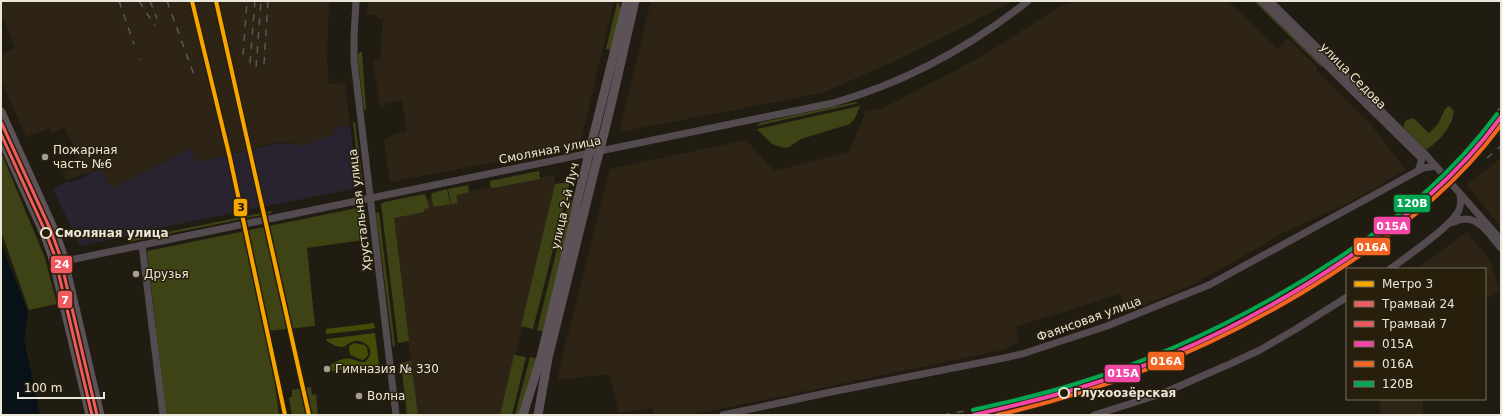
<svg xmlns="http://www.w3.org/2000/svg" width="1502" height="416" viewBox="0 0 1502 416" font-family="'DejaVu Sans',sans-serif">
	<rect width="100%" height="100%" fill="#211c12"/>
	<polygon fill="#28232f" points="350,125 358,188 153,229 153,231 80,246 53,189 69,181 70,183 100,169 112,189 190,148 197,162 274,144 291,143 301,146 335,133 334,128 336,127"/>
	<g fill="#2e2415">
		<polygon points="1,1 329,1 327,59 329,84 345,83 350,125 336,127 334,128 335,133 301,146 292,142 275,143 197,162 189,148 112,189 100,169 66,180 62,173 81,164 65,128 52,133 50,128 26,137 1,80 1,55 15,48 1,12"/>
		<polygon points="368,1 614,1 580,144 578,146 532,155 390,182 384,140 395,134 407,132 402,100 385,103 384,106 380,107 373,61 380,60 383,19 378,18 376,15 367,14"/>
		<polygon points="651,1 1012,1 1010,3 895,61 822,93 619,132"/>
		<polygon points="1075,1 1228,1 1277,49 1288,39 1318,68 1316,70 1371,125 1406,170 1352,201 1279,235 1234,262 1198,281 1193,285 1127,312 1120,294 1015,327 1019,341 1003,350 691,415 654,415 653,408 619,413 609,374 558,380 562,357 610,169 746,140 774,171 849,152 866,111 881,109 981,57 1062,5"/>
		<polygon points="1501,158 1501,227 1467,185"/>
		<polygon points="554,175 555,185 502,415 417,415 392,206"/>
		<polygon points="1467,232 1490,260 1500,292 1485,299 1485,269 1416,269"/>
		<polygon points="1378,399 1423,399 1423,415 1380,415 1380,404"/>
	</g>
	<g fill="#3d4315">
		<polygon points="1254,1 1256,1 1322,66 1321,67"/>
		<polygon points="617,3 619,3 621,10 611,50 606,49"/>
		<polygon points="360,52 362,52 366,109 364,110 358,62 358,54"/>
		<polygon points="855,102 859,103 757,126 759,123"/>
		<polygon points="860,106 855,118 850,124 801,139 789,147 784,148 772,144 757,129"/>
		<path d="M 1449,106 L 1454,111 C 1453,125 1439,142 1427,149 L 1426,150 L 1403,127 L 1406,120 L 1413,118 L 1429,133 L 1438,124 L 1445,109 Z"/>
		<polygon points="353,122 355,122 363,184 360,184"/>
		<polygon points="1,152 45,258 57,304 29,310 1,231"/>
		<polygon points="539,171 540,179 492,188 490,186 490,181"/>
		<polygon points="570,182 533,329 521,326 555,184"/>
		<polygon points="468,185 469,192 456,195 458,203 451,204 448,189"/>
		<polygon points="447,189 450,204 434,207 431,197 432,193"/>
		<polygon points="424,194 426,196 429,208 424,209 424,212 394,218 409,341 398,343 381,204 385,202"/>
		<polygon points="569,200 572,201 570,222 543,331 537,330"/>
		<polygon points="357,208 359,210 364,240 307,248 315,326 268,331 279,415 166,415 147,251"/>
		<polygon points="271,211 272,213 129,242 128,240"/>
		<polygon points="379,212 395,345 393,347 376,213"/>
		<polygon points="514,355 526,357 512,415 500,415"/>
		<polygon points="530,357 536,358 519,415 515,415"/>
		<polygon points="411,361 418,415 407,415 401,363"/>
		<polygon points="311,387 312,395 316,394 318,415 292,415 289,397 292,397 292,390"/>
	</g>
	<g fill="#444d07">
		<polygon points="374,323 375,328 371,329 326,334 326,329"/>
		<path d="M 375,333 L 379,365 L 330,371 L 329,366 C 336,362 343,357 351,359 C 356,360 360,362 365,362 C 376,353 369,341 356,341 C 349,341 347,347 341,347 C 336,347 331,343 326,341 L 327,339 Z"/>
		<polygon points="354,343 365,345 367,347 368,355 365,359 362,360 350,355 349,346"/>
	</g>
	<polygon fill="#081117" points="1,243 28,312 24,339 40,415 1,415"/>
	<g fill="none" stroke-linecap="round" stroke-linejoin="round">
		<g stroke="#544b51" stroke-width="7">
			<polyline points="356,1 354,36 354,61 396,415"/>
			<polyline points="1261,1 1422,159 1418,171"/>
			<polyline points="1270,1 1426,155 1501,240"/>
			<path d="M 1450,223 C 1455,222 1460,219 1465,219 C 1480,218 1492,238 1501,248"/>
			<polyline points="142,245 163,415"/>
			<path d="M 60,262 L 833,103 C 904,83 971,46 1028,1"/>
			<path d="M 1390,269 C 1406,257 1452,226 1459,210 C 1461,205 1461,200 1460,194"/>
			<polyline points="723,415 831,392 1004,358 1022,354 1107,326 1209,285 1423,168 1436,166"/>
			<polyline points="1094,415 1161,394 1232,363 1260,350 1296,329 1347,297"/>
		</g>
		<g stroke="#5d5258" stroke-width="9">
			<polyline points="1,112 54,230 62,252 100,415"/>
			<polyline points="1,138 44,233 52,255 90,415"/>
			<polyline points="523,415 541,357 574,221 577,202 627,1"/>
			<path d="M 538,415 L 548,358 L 596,164 C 611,110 622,55 635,1"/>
		</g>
		<g stroke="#5c5655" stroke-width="1.5" stroke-dasharray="7 7" stroke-linecap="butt">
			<polyline points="119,1 134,44"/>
			<polyline points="139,1 155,26"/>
			<polyline points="150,1 157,19"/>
			<polyline points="167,1 194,75"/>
			<polyline points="243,55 247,1"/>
			<polyline points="139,59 140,60"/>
			<polyline points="250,63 255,1"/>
			<polyline points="264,64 268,1"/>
			<polyline points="256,67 261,1"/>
			<polyline points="1487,158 1501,146"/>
			<polyline points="1452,169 1481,135 1501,106"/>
			<path d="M 943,415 C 1126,384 1296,305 1436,183"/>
		</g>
		<defs>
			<path id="rail-1" d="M 974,415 C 1008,407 1043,399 1076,389 C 1172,360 1263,315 1346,259 C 1405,219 1459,175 1501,117"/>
			<path id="rail-2" d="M 997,415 C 1123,387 1242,335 1350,262 C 1407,224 1460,181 1501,125"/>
			<path id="rail-3" d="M 973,410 C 1007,402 1041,395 1075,384 C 1170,355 1260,310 1343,255 C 1403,215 1454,172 1497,114"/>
		</defs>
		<use href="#rail-1" stroke="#271f0c" stroke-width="7"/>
		<use href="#rail-2" stroke="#271f0c" stroke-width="7"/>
		<use href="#rail-3" stroke="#271f0c" stroke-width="7"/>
		<use href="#rail-1" stroke="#f346a5" stroke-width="4"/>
		<use href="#rail-2" stroke="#f26522" stroke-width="4"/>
		<use href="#rail-3" stroke="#00a651" stroke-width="4"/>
		<defs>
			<polyline id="tram-1" points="1,122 51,231 59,253 97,415"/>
			<polyline id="tram-2" points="1,134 46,233 54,254 92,415"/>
		</defs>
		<use href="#tram-1" stroke="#271f0c" stroke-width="6"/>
		<use href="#tram-2" stroke="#271f0c" stroke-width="6"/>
		<use href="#tram-1" stroke="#ee5a5d" stroke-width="3"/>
		<use href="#tram-2" stroke="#ee5a5d" stroke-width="3"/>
		<defs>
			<g id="metro-1">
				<polyline points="192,1 230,158 285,415"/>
				<polyline points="216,1 309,415"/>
			</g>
		</defs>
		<use href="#metro-1" stroke="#271f0c" stroke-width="7"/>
		<use href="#metro-1" stroke="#f7a600" stroke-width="4"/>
	</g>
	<g fill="#a49f94" stroke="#271f0c" stroke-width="1.5">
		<circle cx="45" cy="157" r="4"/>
		<circle cx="136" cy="274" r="4"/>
		<circle cx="327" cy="369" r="4"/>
		<circle cx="359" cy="396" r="4"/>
	</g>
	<g fill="#271f0c" stroke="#ebe6da" stroke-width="2">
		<circle cx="46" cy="233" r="5"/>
		<circle cx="1064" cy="393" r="5"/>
	</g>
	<g text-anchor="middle" stroke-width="3" stroke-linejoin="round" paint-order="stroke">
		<g font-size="12" fill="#ebe6da" stroke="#271f0c">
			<text transform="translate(1353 76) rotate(45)" y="4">улица Седова</text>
			<text transform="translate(550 150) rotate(-11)" y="4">Смоляная улица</text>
			<text transform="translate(565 206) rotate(-77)" y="4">улица 2-й Луч</text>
			<text transform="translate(360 210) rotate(-97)" y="4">Хрустальная улица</text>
			<text transform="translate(1089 319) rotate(-20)" y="4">Фаянсовая улица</text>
		</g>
		<g font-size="12" fill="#ebe6da" stroke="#271f0c" text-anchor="start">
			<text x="53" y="154">Пожарная<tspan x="53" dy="14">часть №6</tspan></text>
			<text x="144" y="278">Друзья</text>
			<text x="335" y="373">Гимназия № 330</text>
			<text x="367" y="400">Волна</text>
		</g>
		<g font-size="12" font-weight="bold" fill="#ebe6da" stroke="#271f0c" text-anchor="start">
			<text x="55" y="237">Смоляная улица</text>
			<text x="1073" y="397">Глухоозёрская</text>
		</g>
	</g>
	<g stroke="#271f0c" stroke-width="1.5">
		<rect x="1393" y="194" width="38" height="19" rx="4" fill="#00a651"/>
		<rect x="233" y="198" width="15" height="19" rx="4" fill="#f7a600"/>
		<rect x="1373" y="216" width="38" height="19" rx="4" fill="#f346a5"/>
		<rect x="1353" y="237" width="38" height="19" rx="4" fill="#f26522"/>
		<rect x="50" y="255" width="23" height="19" rx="4" fill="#ee5a5d"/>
		<rect x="57" y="290" width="16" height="19" rx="4" fill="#ee5a5d"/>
		<rect x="1147" y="351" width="38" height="20" rx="4" fill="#f26522"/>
		<rect x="1104" y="364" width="37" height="19" rx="4" fill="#f346a5"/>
	</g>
	<g font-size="11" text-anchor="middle" font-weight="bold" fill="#fff">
		<text x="1412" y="207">120В</text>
		<text x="1392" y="230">015А</text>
		<text x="1372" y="251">016А</text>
		<text x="62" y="268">24</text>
		<text x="65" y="304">7</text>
		<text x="1166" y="365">016А</text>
		<text x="1123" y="377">015А</text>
	</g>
	<g font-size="11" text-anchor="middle" font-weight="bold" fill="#111">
		<text x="241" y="211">3</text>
	</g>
	<rect width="1502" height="416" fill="none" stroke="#ebe6da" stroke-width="4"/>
	<rect x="1346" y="268" width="140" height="132" fill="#271f0c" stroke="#756f5e"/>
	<rect x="1354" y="281" width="20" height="6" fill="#f7a600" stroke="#756f5e"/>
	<text x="1382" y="288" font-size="12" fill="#ebe6da">Метро 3</text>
	<rect x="1354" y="301" width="20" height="6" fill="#ee5a5d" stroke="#756f5e"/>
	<text x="1382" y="308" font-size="12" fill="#ebe6da">Трамвай 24</text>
	<rect x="1354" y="321" width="20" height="6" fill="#ee5a5d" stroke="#756f5e"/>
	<text x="1382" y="328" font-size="12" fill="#ebe6da">Трамвай 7</text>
	<rect x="1354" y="341" width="20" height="6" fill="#f346a5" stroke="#756f5e"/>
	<text x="1382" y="348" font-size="12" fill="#ebe6da">015А</text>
	<rect x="1354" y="361" width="20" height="6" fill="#f26522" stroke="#756f5e"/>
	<text x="1382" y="368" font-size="12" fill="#ebe6da">016А</text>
	<rect x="1354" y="381" width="20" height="6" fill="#00a651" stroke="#756f5e"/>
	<text x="1382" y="388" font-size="12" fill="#ebe6da">120В</text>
	<path d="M18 392v6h86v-6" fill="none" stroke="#ebe6da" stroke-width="2"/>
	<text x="24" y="392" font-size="12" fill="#ebe6da" stroke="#271f0c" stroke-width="3" paint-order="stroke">100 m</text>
</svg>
